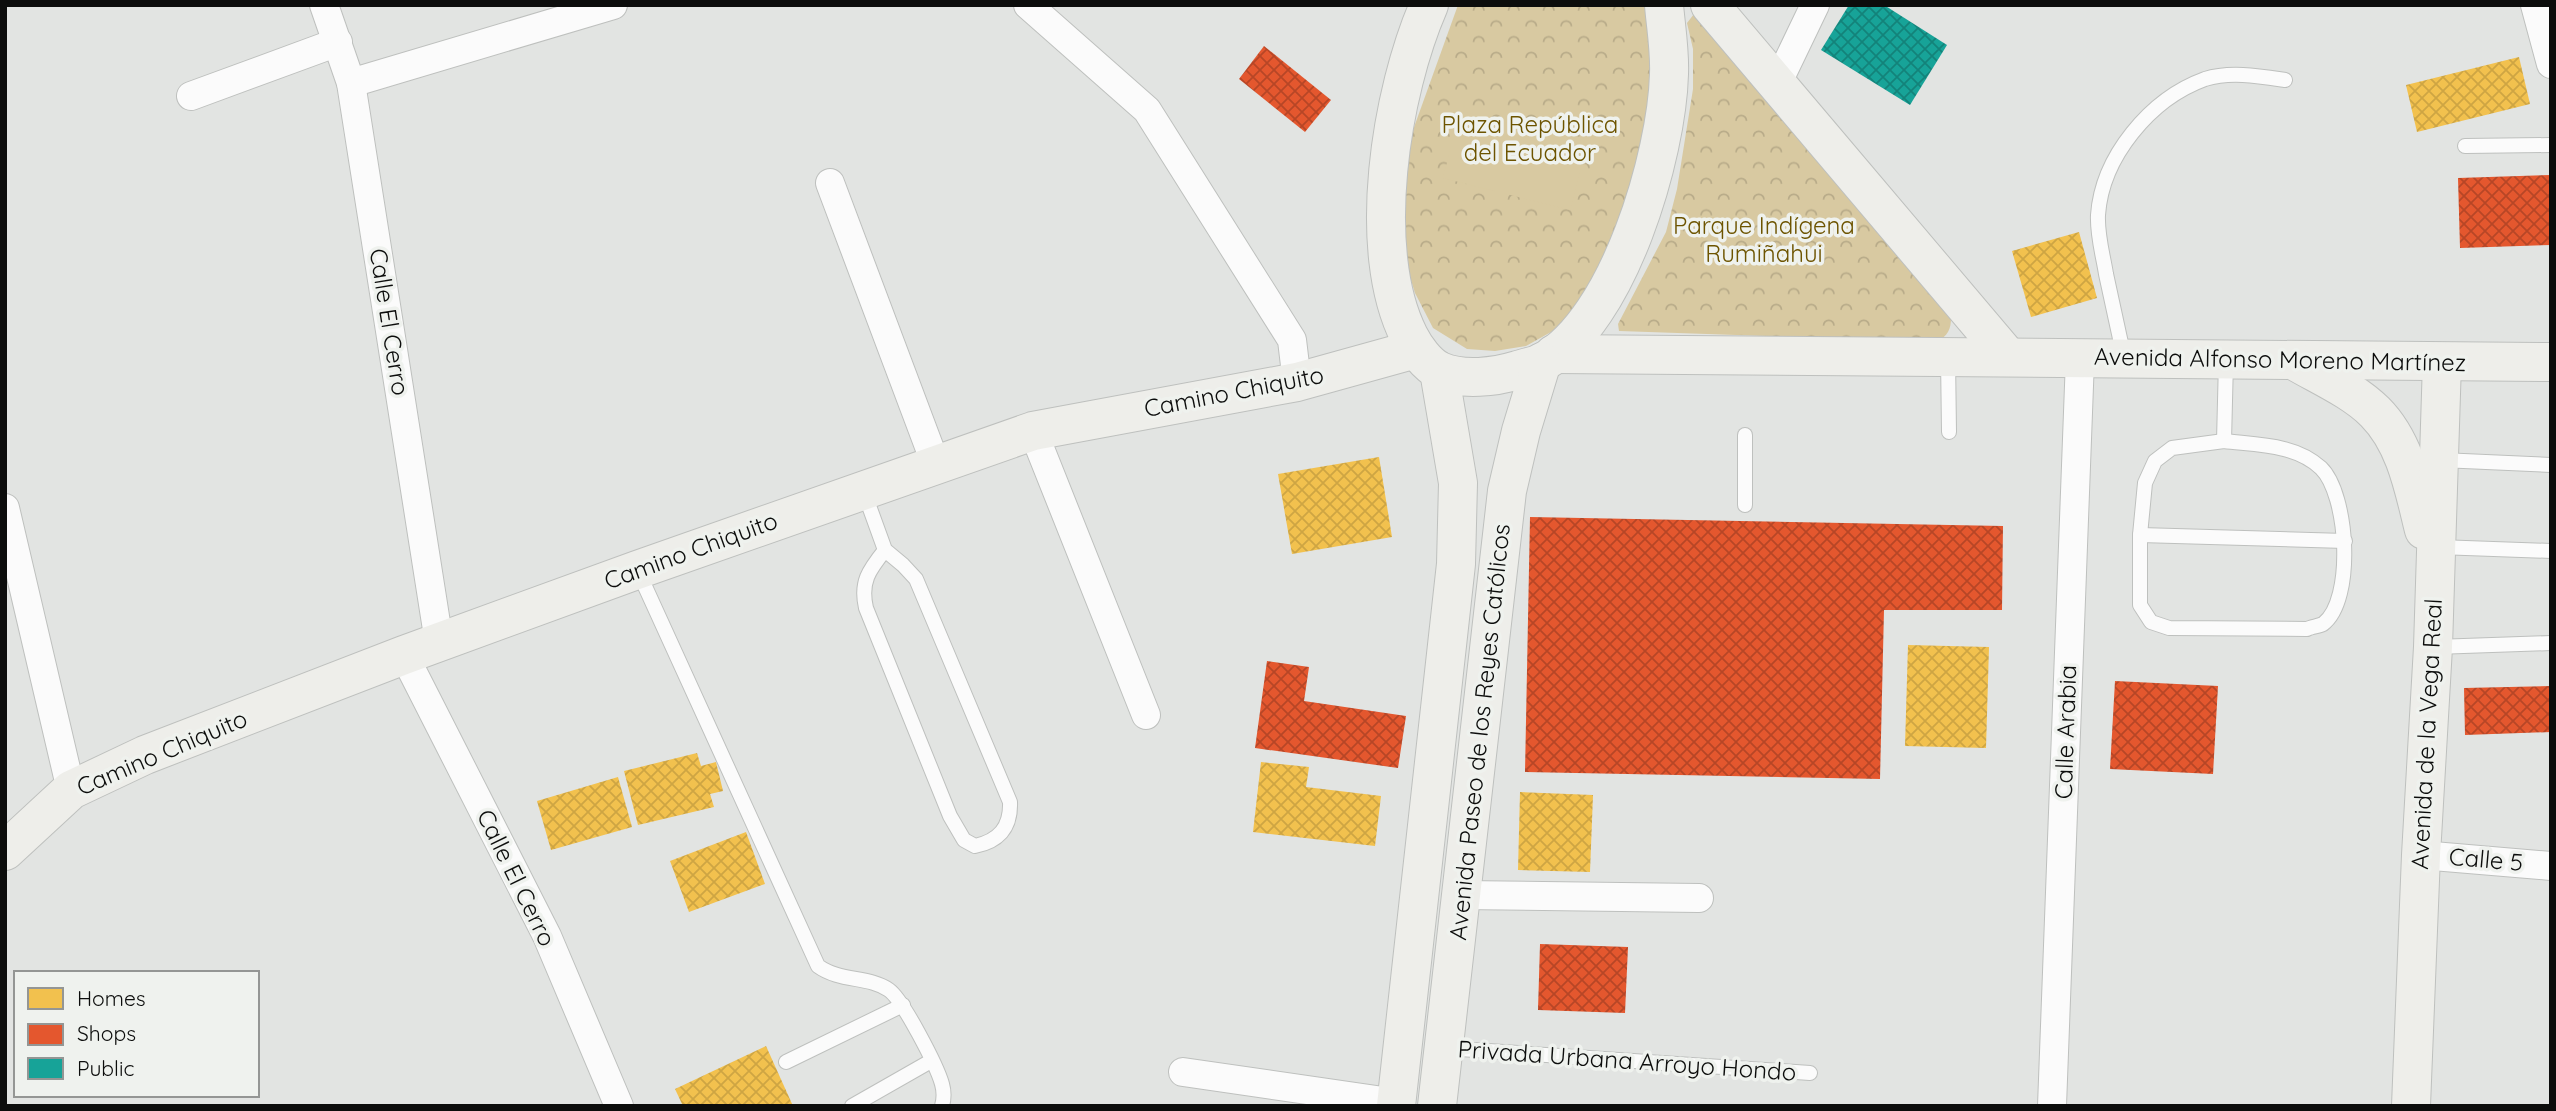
<svg xmlns="http://www.w3.org/2000/svg" width="2556" height="1111" viewBox="0 0 2556 1111" font-family="Quicksand,sans-serif">
	<defs>
		<pattern id="park-crowns" width="20" height="18" patternUnits="userSpaceOnUse" patternTransform="scale(1.75)"><rect width="20" height="18" fill="#d8c9a1"/><path d="M2 6a3 3 0 1 1 6 0M12 15a3 3 0 1 1 6 0" fill="none" stroke="#b8ab89"/></pattern>
		<pattern id="homes-cross-hatch" width="8" height="8" patternUnits="userSpaceOnUse" patternTransform="scale(1.75)"><rect width="8" height="8" fill="#f2c14e"/><path d="M0 0l8 8M0 8l8-8" fill="none" stroke="#cea543"/></pattern>
		<pattern id="shops-cross-hatch" width="8" height="8" patternUnits="userSpaceOnUse" patternTransform="scale(1.75)"><rect width="8" height="8" fill="#e4572e"/><path d="M0 0l8 8M0 8l8-8" fill="none" stroke="#b74626"/></pattern>
		<pattern id="public-cross-hatch" width="8" height="8" patternUnits="userSpaceOnUse" patternTransform="scale(1.75)"><rect width="8" height="8" fill="#17a398"/><path d="M0 0l8 8M0 8l8-8" fill="none" stroke="#13837a"/></pattern>
	</defs>
	<rect width="100%" height="100%" fill="#e2e4e2"/>
	<g fill="url(#park-crowns)">
		<polygon points="1458,5 1647,5 1653,25 1651,95 1641,162 1619,222 1589,290 1560,327 1526,346 1495,351 1467,349 1433,328 1415,293 1403,255 1404,190 1413,130"/>
		<path d="M 1694,14 L 1951,317 C 1951,330 1948,335 1937,342 L 1619,331 L 1618,324 L 1666,232 L 1677,189 L 1693,89 L 1693,49 L 1687,23 Z"/>
	</g>
	<polygon fill="#d8c9a1" points="1460,111 1587,142 1570,210 1443,178"/>
	<g fill="url(#homes-cross-hatch)">
		<polygon points="2519,57 2530,104 2417,132 2406,85"/>
		<polygon points="2079,232 2097,298 2031,317 2012,251"/>
		<polygon points="1379,457 1392,537 1292,554 1278,474"/>
		<polygon points="1908,645 1989,647 1986,748 1905,746"/>
		<polygon points="697,753 701,766 716,762 723,791 710,794 714,807 638,825 624,771"/>
		<polygon points="1261,762 1309,767 1306,787 1381,796 1375,846 1253,832"/>
		<polygon points="618,777 632,827 551,850 537,801"/>
		<polygon points="1520,792 1593,795 1590,872 1518,870"/>
		<polygon points="746,832 765,884 689,912 670,861"/>
		<polygon points="766,1046 793,1106 683,1106 675,1089"/>
	</g>
	<g fill="url(#shops-cross-hatch)">
		<polygon points="1264,46 1331,100 1305,132 1239,79"/>
		<polygon points="2551,175 2551,245 2460,248 2458,178"/>
		<polygon points="1530,517 2003,526 2002,610 1884,610 1880,779 1525,772"/>
		<polygon points="1267,661 1309,667 1304,701 1406,716 1398,768 1255,748"/>
		<polygon points="2115,681 2218,686 2213,774 2110,769"/>
		<polygon points="2551,686 2551,732 2465,735 2464,688"/>
		<polygon points="1540,944 1628,947 1625,1013 1538,1010"/>
	</g>
	<polygon fill="url(#public-cross-hatch)" points="1849,5 1884,5 1947,45 1910,105 1821,50"/>
	<g fill="none" stroke-linecap="round" stroke-linejoin="round">
		<defs>
			<g id="lane">
				<polyline points="2465,146 2551,145"/>
				<path d="M 2124,357 C 2118,330 2112,302 2106,274 C 2103,255 2097,235 2098,215 C 2102,157 2150,99 2205,79 C 2230,71 2259,76 2285,80"/>
				<polyline points="1948,358 1949,432"/>
				<polyline points="1745,435 1745,505"/>
				<path d="M 2224,441 C 2257,445 2295,444 2321,468 C 2348,494 2355,600 2323,624 C 2319,626 2311,627 2307,629 L 2169,628 L 2151,622 L 2140,605 L 2140,535 L 2145,483 L 2155,461 L 2172,448 Z"/>
				<polyline points="2224,441 2226,361"/>
				<polyline points="2441,460 2551,465"/>
				<path d="M 864,492 L 885,550 L 903,565 L 916,579 L 1010,802 C 1011,827 999,841 975,846 L 964,840 L 950,816 L 866,608 C 860,582 869,570 885,550"/>
				<polyline points="2140,535 2345,541"/>
				<polyline points="2438,547 2551,551"/>
				<path d="M 638,571 L 818,966 C 840,982 869,976 889,990 C 903,1000 937,1066 942,1084 C 944,1091 944,1099 942,1106"/>
				<polyline points="2435,647 2551,643"/>
				<polyline points="1445,1048 1810,1073"/>
				<polyline points="786,1062 903,1005"/>
				<polyline points="852,1106 931,1061"/>
			</g>
			<g id="street">
				<polyline points="324,5 351,83 439,642"/>
				<polyline points="1028,5 1147,110 1292,340 1297,382"/>
				<polyline points="2535,5 2551,64"/>
				<polyline points="1778,82 1815,5"/>
				<polyline points="351,83 613,5"/>
				<polyline points="191,96 338,42"/>
				<polyline points="830,183 936,465"/>
				<polyline points="1033,431 1146,715"/>
				<polyline points="5,508 71,790"/>
				<polyline points="404,655 547,936 619,1106"/>
				<polyline points="2421,855 2551,866"/>
				<polyline points="1461,895 1699,898"/>
				<polyline points="1183,1072 1397,1103"/>
				<polyline points="2052,1106 2080,359"/>
			</g>
			<g id="secondary">
				<path d="M 1429,5 C 1391,92 1365,249 1409,336 C 1415,348 1427,365 1440,371 C 1463,381 1495,377 1518,370 C 1526,367 1536,366 1543,362 C 1619,321 1667,154 1669,74 C 1670,51 1666,28 1664,5"/>
				<polyline points="1710,5 2008,357"/>
				<polyline points="1554,354 2551,362"/>
				<path d="M 2293,360 C 2320,376 2353,390 2375,412 C 2406,443 2414,490 2424,530"/>
				<polyline points="5,851 71,790 145,755 404,655 637,570 1033,431 1297,382 1416,349"/>
				<polyline points="1396,1106 1456,564 1458,483 1439,371"/>
				<polyline points="1437,1106 1507,491 1521,431 1542,362"/>
				<polyline points="2411,1106 2421,855 2433,647 2442,362"/>
			</g>
		</defs>
		<use href="#lane" stroke="#bec0be" stroke-width="16"/>
		<use href="#street" stroke="#bec0be" stroke-width="30"/>
		<use href="#secondary" stroke="#bec0be" stroke-width="40"/>
		<use href="#lane" stroke="#fbfbfb" stroke-width="14"/>
		<use href="#street" stroke="#fbfbfb" stroke-width="28"/>
		<use href="#secondary" stroke="#eeeeea" stroke-width="38"/>
	</g>
	<g text-anchor="middle" stroke-width="7" stroke-linejoin="round" paint-order="stroke">
		<g font-size="24" fill="#6d5400" stroke="#eff2ee">
			<text x="1530" y="133">Plaza República<tspan x="1530" dy="28">del Ecuador</tspan></text>
			<text x="1764" y="234">Parque Indígena<tspan x="1764" dy="28">Rumiñahui</tspan></text>
		</g>
		<g font-size="24" fill="#0c0d0c" stroke="#eff2ee">
			<text transform="translate(389 322) rotate(81)" y="8">Calle El Cerro</text>
			<text transform="translate(2280 360) rotate(1)" y="8">Avenida Alfonso Moreno Martínez</text>
			<text transform="translate(1234 392) rotate(-11)" y="8">Camino Chiquito</text>
			<text transform="translate(691 551) rotate(-20)" y="8">Camino Chiquito</text>
			<text transform="translate(1480 732) rotate(-84)" y="8">Avenida Paseo de los Reyes Católicos</text>
			<text transform="translate(2066 732) rotate(-88)" y="8">Calle Arabia</text>
			<text transform="translate(2427 734) rotate(-87)" y="8">Avenida de la Vega Real</text>
			<text transform="translate(162 753) rotate(-23)" y="8">Camino Chiquito</text>
			<text transform="translate(2486 860) rotate(5)" y="8">Calle 5</text>
			<text transform="translate(516 878) rotate(64)" y="8">Calle El Cerro</text>
			<text transform="translate(1627 1061) rotate(4)" y="8">Privada Urbana Arroyo Hondo</text>
		</g>
	</g>
	<rect width="2556" height="1111" fill="none" stroke="#0c0d0c" stroke-width="14"/>
	<rect x="14" y="971" width="245" height="126" fill="#eff2ee" stroke="#949694" stroke-width="2"/>
	<rect x="28" y="988" width="35" height="21" fill="#f2c14e" stroke="#949694" stroke-width="2"/>
	<text x="77" y="1006" font-size="21" fill="#0c0d0c">Homes</text>
	<rect x="28" y="1024" width="35" height="21" fill="#e4572e" stroke="#949694" stroke-width="2"/>
	<text x="77" y="1041" font-size="21" fill="#0c0d0c">Shops</text>
	<rect x="28" y="1058" width="35" height="21" fill="#17a398" stroke="#949694" stroke-width="2"/>
	<text x="77" y="1076" font-size="21" fill="#0c0d0c">Public</text>
</svg>
